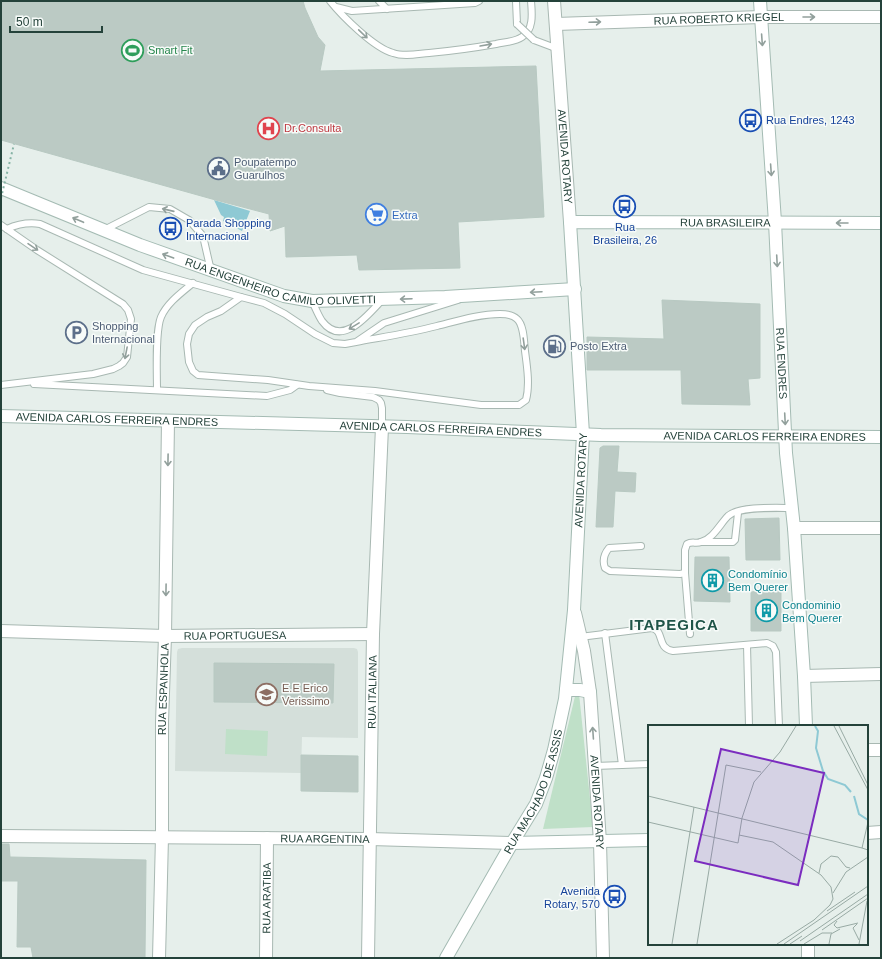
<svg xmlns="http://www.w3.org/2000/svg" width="882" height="959" viewBox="0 0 882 959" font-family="Helvetica,sans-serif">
	<rect width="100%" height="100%" fill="#e6efeb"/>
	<polygon fill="#d4dfda" points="182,648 354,648 357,649 358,652 358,738 302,737 301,773 175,771 177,652 178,649"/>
	<g fill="#bfe0c8">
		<polygon points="578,684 593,827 543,829"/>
		<polygon points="226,729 268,731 267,756 225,754"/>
	</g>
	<polygon fill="#8ec9d4" points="214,200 250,211 242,231 223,221 224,217 221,215"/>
	<g fill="#bbcac4" stroke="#b8c9c2">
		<polygon points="1,1 303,1 305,8 318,37 325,45 320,71 536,66 544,217 458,222 460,268 359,270 357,255 286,257 285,226 270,231 269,214 212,199 1,140"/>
		<polygon points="662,300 760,304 760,378 748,379 750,405 682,404 681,370 587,370 587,337 664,339"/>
		<polygon points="603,446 619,446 617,472 636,473 635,492 615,491 613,527 596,527 600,448"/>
		<polygon points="779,518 780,560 746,560 745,519"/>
		<polygon points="695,557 729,557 730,602 694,601"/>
		<polygon points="770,590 781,591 781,631 751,631 751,592"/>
		<polygon points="214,663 334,664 333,703 214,702"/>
		<polygon points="301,755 358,756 358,792 301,791"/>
		<polygon points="1,844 9,844 10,857 146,860 145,958 33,958 31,947 17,947 18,881 1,881"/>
	</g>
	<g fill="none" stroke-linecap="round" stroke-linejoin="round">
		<defs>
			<g id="lane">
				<path d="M 330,1 C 342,16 374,48 393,53 C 404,57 417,54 429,53 C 451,51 473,48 496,44 C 504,42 515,42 522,37 C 534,30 532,13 531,1"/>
				<polyline points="379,1 387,9"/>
				<polyline points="516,1 517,24"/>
				<polyline points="336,7 352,11 475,3 479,1"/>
				<polyline points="534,40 558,49"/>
				<polyline points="1,225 37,250 123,304 128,310 131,319 127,357 123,363 119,366 113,369 93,374 1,385"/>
				<path d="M 7,229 C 18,224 27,222 40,224 L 143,270 L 241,297"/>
				<polyline points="104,230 149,207 170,209 189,220 203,236 211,271"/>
				<path d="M 312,301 C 315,307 318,315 322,321 C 342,348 368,315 382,300"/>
				<path d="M 356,342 C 383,337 410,333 437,326 C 457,321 479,314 500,314 C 505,314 513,315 517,319 C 524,325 524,342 525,351 C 527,366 530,385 526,400 L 519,405 L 481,405 L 375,391 L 309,386 L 268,380 L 198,375 L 193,371 L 189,362 L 187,344 L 189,334 L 195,325 L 207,317 L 221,311 L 241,297 L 264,303 L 285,314 L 315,334 L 333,343 L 345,344 L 356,342 L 384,323 L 458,300"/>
				<polyline points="34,384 267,396 290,390 297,385"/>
				<path d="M 157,390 C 157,373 155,331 161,317 C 167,303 181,293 193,283"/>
				<polyline points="327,390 340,393 373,397 379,400 381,403 382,408 382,427"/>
				<polyline points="701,542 733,542 735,540 738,513"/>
				<path d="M 641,546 L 609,548 C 604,554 602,560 605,568 L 610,571 L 680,574 L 685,573 L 685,550 L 687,544 C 692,541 696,544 701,542 C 713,539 720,524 728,516 C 739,506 777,508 792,508"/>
				<polyline points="685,573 690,634"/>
				<polyline points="605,633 622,765"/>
				<path d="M 580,637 L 652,628 C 665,631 656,648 673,651 L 767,643 L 773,646 L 776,652 L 779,726"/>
				<polyline points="747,645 749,726"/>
				<polyline points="595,766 649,764"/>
			</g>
			<g id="street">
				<path id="s1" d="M 554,1 L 570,222"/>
				<path id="s2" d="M 556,24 L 761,17 L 881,17"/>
				<polyline points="794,528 881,528"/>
				<path id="s3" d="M 575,613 L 584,651 L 590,692 L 600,842 L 603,958"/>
				<path id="s4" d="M 1,631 L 165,636 L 373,634"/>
				<polyline points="804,676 881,674"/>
				<polyline points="867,750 881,750"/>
				<polyline points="867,833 881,832"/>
				<path id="s5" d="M 1,836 L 370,839 L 512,843"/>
				<polyline points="808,944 808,958"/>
				<path id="s6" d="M 159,958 L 162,837 L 162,722 L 165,636 L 168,421"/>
				<path id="s7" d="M 266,958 L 267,838"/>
				<path id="s8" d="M 368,958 L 373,634 L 382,427"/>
			</g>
			<g id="secondary">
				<path id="s9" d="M 760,1 L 775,222 L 786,453 L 794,528 L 804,676 L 806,726"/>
				<path id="s10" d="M 1,188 L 140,245 L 284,296 L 312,301 L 445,297 L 575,289"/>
				<path id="s11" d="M 1,416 L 407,427 L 601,435 L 881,437"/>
				<polyline points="566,690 580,690 590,692"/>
				<polyline points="512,843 649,840"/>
				<path id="s12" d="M 446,958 L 512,843 L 536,804 L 546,778 L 554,750 L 565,699 L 574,610 L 583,434 L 570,222 L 881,223"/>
			</g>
		</defs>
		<use href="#lane" stroke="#a8b8b2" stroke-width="8"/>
		<use href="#street" stroke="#a8b8b2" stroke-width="14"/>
		<use href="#secondary" stroke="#a4bbb3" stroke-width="14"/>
		<use href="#lane" stroke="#fff" stroke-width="6"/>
		<use href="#street" stroke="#fff" stroke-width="12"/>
		<use href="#secondary" stroke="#fff" stroke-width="12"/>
		<defs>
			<polyline id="lane-bridge" points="517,24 534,40"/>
		</defs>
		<use href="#lane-bridge" stroke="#a8b8b2" stroke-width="8" stroke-linecap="butt"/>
		<polyline stroke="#86b3a5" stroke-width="2" stroke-dasharray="2 3" stroke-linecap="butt" points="1,198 14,144"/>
		<use href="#lane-bridge" stroke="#fff" stroke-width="6"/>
	</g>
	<defs><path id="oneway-shaft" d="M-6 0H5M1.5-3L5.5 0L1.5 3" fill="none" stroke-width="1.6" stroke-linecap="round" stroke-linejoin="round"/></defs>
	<g stroke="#92a09c">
		<use href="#oneway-shaft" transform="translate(809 17)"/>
		<use href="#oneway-shaft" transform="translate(595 22) rotate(-2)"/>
		<use href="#oneway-shaft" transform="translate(363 34) rotate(44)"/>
		<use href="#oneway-shaft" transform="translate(762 40) rotate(86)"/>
		<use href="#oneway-shaft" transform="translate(486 45) rotate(-10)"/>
		<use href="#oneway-shaft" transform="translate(771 170) rotate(86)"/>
		<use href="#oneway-shaft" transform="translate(168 210) rotate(-167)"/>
		<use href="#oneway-shaft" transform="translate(78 220) rotate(-157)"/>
		<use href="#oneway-shaft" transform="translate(842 223) rotate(-180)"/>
		<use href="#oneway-shaft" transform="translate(33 247) rotate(34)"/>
		<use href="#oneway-shaft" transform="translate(168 256) rotate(-160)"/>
		<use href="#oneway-shaft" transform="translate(777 261) rotate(87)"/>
		<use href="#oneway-shaft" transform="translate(536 292) rotate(177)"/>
		<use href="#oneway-shaft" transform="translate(406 299) rotate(178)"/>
		<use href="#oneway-shaft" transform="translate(354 326) rotate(149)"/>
		<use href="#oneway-shaft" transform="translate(524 344) rotate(82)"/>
		<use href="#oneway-shaft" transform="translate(126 353) rotate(101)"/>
		<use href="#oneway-shaft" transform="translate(785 419) rotate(87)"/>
		<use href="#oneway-shaft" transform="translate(168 460) rotate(91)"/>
		<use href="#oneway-shaft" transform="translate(166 590) rotate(91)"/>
		<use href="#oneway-shaft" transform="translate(593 733) rotate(-94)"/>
	</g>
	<defs>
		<symbol id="stadium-ring" viewBox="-11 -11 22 22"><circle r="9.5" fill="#f7fbf9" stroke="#2e9e5b" stroke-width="1.5"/><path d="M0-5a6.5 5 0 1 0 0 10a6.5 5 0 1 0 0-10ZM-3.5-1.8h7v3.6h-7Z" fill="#2e9e5b"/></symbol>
		<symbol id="bus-ring" viewBox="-11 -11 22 22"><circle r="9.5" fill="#f7fbf9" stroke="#1a4fb4" stroke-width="1.5"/><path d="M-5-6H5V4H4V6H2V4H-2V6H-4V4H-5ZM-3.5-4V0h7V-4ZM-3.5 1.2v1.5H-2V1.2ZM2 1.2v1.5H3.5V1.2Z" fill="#1a4fb4"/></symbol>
		<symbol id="hospital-ring" viewBox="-11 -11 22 22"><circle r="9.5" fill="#f7fbf9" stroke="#e0444e" stroke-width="1.5"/><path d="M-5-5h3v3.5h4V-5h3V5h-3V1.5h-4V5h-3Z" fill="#e0444e"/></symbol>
		<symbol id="civic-ring" viewBox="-11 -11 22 22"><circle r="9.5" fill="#f7fbf9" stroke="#5c6f8a" stroke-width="1.5"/><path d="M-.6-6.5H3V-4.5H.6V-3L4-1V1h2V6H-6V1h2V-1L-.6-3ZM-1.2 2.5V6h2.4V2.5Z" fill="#5c6f8a"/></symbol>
		<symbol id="supermarket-ring" viewBox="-11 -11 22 22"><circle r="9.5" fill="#f7fbf9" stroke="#3f7fe0" stroke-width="1.5"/><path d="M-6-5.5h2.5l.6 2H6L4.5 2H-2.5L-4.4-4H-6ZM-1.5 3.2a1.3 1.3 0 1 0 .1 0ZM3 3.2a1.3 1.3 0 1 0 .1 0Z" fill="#3f7fe0"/></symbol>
		<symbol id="parking-ring" viewBox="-11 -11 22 22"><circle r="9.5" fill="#f7fbf9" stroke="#5c6f8a" stroke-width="1.5"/><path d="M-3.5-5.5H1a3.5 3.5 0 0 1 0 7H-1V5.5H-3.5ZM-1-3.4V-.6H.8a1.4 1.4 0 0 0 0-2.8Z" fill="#5c6f8a"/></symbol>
		<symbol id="fuel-ring" viewBox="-11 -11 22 22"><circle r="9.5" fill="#f7fbf9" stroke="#5c6f8a" stroke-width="1.5"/><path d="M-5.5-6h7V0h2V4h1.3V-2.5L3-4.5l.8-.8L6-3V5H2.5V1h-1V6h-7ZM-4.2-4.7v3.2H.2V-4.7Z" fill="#5c6f8a"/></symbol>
		<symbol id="building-ring" viewBox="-11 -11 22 22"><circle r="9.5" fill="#f7fbf9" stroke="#0f9aa8" stroke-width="1.5"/><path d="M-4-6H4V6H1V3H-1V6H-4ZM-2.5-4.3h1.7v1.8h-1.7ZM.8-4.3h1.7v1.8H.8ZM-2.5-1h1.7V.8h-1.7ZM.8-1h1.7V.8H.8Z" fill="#0f9aa8"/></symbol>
		<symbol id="school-ring" viewBox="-11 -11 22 22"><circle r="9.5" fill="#f7fbf9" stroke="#8d6e63" stroke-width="1.5"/><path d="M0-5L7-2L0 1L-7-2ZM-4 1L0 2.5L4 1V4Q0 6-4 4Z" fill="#8d6e63"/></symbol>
	</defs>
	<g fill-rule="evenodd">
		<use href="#stadium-ring" x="120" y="38" width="25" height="25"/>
		<use href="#bus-ring" x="738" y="108" width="25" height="25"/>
		<use href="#hospital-ring" x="256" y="116" width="25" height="25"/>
		<use href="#civic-ring" x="206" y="156" width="25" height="25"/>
		<use href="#bus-ring" x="612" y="194" width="25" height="25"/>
		<use href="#supermarket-ring" x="364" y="202" width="25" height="25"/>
		<use href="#bus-ring" x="158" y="216" width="25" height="25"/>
		<use href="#parking-ring" x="64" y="320" width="25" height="25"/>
		<use href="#fuel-ring" x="542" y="334" width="25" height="25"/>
		<use href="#building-ring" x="700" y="568" width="25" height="25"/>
		<use href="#building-ring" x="754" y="598" width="25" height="25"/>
		<use href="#school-ring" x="254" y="682" width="25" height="25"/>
		<use href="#bus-ring" x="602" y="884" width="25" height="25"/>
	</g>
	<g text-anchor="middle" stroke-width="3" stroke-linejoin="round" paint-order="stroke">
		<g font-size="11" fill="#24423a" stroke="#f7fbf9">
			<text dy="4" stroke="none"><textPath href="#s2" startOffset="163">RUA ROBERTO KRIEGEL</textPath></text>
			<text dy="4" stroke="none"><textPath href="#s1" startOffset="156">AVENIDA ROTARY</textPath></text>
			<text dy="4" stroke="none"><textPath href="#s12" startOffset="921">RUA BRASILEIRA</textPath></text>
			<text dy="4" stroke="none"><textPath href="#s10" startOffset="297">RUA ENGENHEIRO CAMILO OLIVETTI</textPath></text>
			<text dy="4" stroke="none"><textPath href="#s9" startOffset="363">RUA ENDRES</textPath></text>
			<text dy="4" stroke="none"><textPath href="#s11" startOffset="116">AVENIDA CARLOS FERREIRA ENDRES</textPath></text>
			<text dy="4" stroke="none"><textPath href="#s11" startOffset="440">AVENIDA CARLOS FERREIRA ENDRES</textPath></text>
			<text dy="4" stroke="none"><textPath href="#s11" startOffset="764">AVENIDA CARLOS FERREIRA ENDRES</textPath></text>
			<text dy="4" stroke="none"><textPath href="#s12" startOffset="507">AVENIDA ROTARY</textPath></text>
			<text dy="4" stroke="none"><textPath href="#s4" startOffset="234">RUA PORTUGUESA</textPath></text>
			<text dy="4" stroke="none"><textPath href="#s6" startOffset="269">RUA ESPANHOLA</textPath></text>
			<text dy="4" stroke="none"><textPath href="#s8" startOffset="266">RUA ITALIANA</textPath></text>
			<text dy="4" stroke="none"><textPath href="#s12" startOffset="189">RUA MACHADO DE ASSIS</textPath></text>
			<text dy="4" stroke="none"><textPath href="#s3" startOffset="191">AVENIDA ROTARY</textPath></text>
			<text dy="4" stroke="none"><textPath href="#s5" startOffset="324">RUA ARGENTINA</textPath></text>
			<text dy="4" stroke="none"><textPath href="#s7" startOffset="60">RUA ARATIBA</textPath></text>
		</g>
		<g font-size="11" fill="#27864d" stroke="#f7fbf9" text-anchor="start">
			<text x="148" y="54">Smart Fit</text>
		</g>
		<g font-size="11" fill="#164399" stroke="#f7fbf9" text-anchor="start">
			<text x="766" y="124">Rua Endres, 1243</text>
			<text x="186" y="227">Parada Shopping<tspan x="186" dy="13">Internacional</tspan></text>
			<text x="625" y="231" text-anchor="middle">Rua<tspan x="625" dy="13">Brasileira, 26</tspan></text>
			<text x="600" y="895" text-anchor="end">Avenida<tspan x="600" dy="13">Rotary, 570</tspan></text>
		</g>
		<g font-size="11" fill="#be3a42" stroke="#f7fbf9" text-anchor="start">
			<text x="284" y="132">Dr.Consulta</text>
		</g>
		<g font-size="11" fill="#4e5e75" stroke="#f7fbf9" text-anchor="start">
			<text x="234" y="166">Poupatempo<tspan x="234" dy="13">Guarulhos</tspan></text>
			<text x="92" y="330">Shopping<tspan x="92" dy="13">Internacional</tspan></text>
			<text x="570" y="350">Posto Extra</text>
		</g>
		<g font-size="11" fill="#366cbe" stroke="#f7fbf9" text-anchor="start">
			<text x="392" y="219">Extra</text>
		</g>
		<g font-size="11" fill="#0d838f" stroke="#f7fbf9" text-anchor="start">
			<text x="728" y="578">Condomínio<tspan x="728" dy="13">Bem Querer</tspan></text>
			<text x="782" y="609">Condominio<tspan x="782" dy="13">Bem Querer</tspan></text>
		</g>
		<g font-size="11" fill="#785e54" stroke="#f7fbf9" text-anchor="start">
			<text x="282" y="692">E.E Erico<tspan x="282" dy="13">Verissimo</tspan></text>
		</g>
		<g font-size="15" font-weight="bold" letter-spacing="1" fill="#1f5548" stroke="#f7fbf9">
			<text x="674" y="630">ITAPEGICA</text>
		</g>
	</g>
	<g transform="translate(648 725)">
		<rect width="220" height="220" fill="#e6efeb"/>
		<path fill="none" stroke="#8ec9d4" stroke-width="2" d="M 167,1 L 170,6 L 168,23 L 175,46 L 180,54 L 197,60 L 203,67M 206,71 L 211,89 L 220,95"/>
		<path fill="none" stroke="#98aaa4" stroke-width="1" d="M 186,1 L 220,65M 191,1 L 220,60M 0,71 L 214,123M 0,97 L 90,118 L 94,93 L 106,57 L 132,27 L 148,1M 220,97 L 214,123 L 220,125M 91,110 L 125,117 L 173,150 L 183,162 L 185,174 L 182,180 L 166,195 L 129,219M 171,148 L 173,139 L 183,131 L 190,132 L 198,142 L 202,143M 185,168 L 198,147 L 220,132M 179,186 L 207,167M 189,196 L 186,200 L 189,203 L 210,198M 209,199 L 205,203 L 211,215M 174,205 L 220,173M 152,216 L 220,169M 24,219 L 46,82M 49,219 L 78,40 L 113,47M 136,219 L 220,161M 142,219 L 154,211M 156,219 L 174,208 L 184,208M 181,219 L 183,209 L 192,204M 211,219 L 219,176"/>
		<path fill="#7b2cbf" fill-opacity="0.15" stroke="#7b2cbf" stroke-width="2" d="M 73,24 L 176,48 L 150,160 L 47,136 Z"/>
		<rect width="220" height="220" fill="none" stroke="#24423a" stroke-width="2"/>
	</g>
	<rect width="882" height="959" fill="none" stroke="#24423a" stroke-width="4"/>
	<path d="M10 26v6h92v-6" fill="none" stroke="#24423a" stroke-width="2"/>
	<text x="16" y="26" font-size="12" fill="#24423a" stroke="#f7fbf9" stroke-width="3" paint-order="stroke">50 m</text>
</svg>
